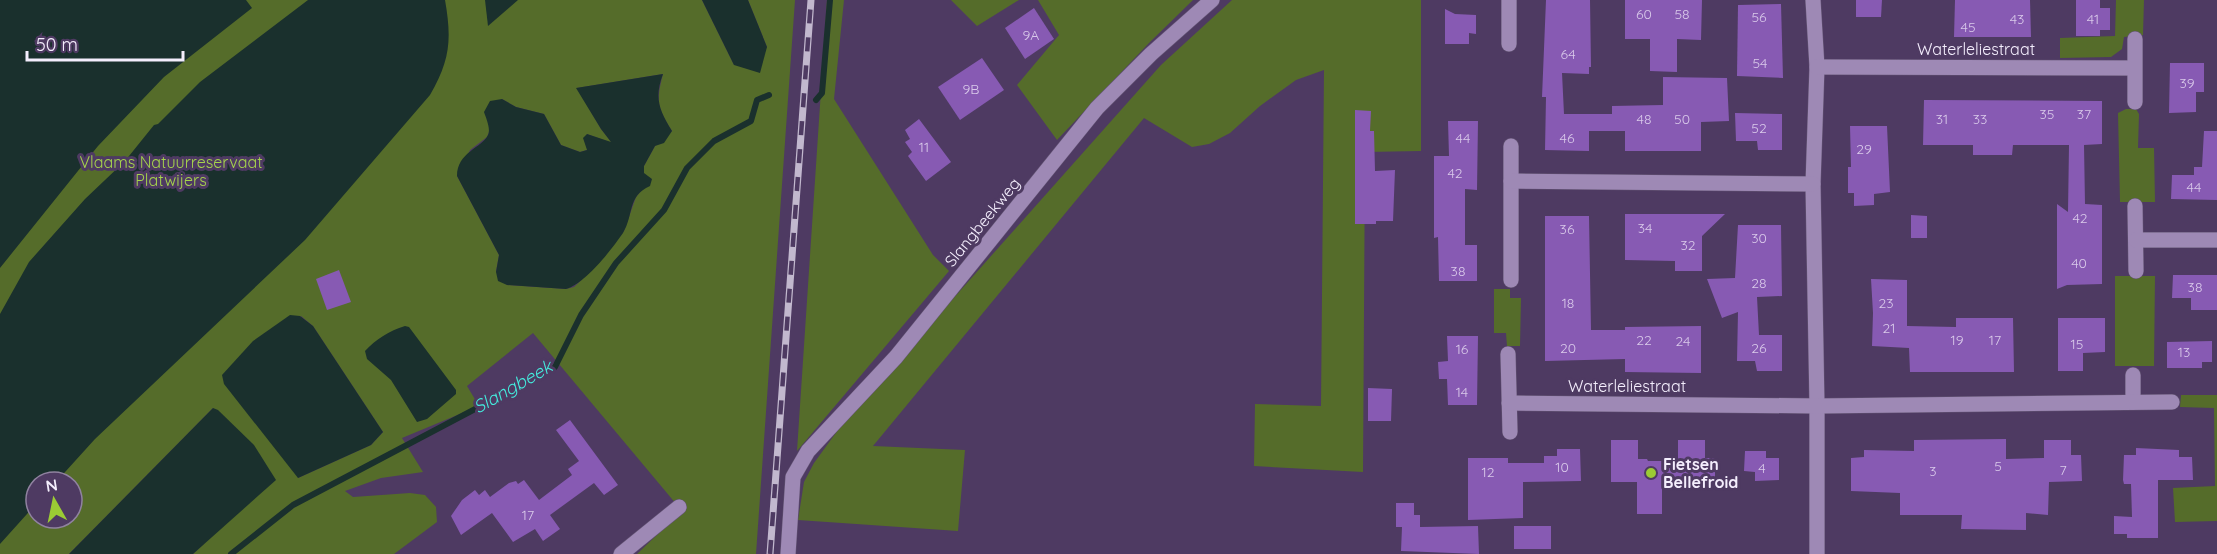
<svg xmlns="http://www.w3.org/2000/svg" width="2217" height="554" viewBox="0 0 2217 554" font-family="Quicksand,sans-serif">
	<rect width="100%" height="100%" fill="#4e3a62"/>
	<g fill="#556c2a" fill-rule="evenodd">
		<path d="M 0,0 L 702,0 L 734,65 L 767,47 L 748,0 L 795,0 L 756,554 L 637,554 L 682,511 L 533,333 L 467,386 L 479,406 L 402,438 L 423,472 L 381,478 L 345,491 L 353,497 L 410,493 L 425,495 L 436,507 L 437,522 L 394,554 L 193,554 L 217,531 L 213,408 L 69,554 L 0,554 ZM 663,74 C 656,101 657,107 672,131 L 655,146 L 644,166 L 642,190 L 636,197 L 624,231 L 593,269 L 574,287 L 566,289 L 507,285 L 496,271 L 499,255 L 457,176 L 470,150 L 487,137 L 502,99 L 516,107 L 544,114 L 561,145 L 580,152 L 587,150 L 587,134 L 612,143 L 601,129 L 577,88 ZM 301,316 L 313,326 L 383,432 L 371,445 L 298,478 ZM 36,482 L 72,482 L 72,518 L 36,518 Z"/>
		<polygon points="827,0 844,0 834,99 933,255 949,271 797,451"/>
		<polygon points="951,0 1019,0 977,26"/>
		<polygon points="1038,0 1193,0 1149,43 1057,140 1017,85 1059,35"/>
		<polygon points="1232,0 1421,0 1421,151 1365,152 1363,472 1254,466 1255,404 1321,406 1324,70 1296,80 1260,106 1230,133 1209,144 1192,147 1144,118 873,446 965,450 958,531 798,520 804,482 814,463 846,419 1161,65"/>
		<polygon points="2116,0 2144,0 2143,35 2124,37 2122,49 2111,57 2060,58 2060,38 2115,36"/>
		<polygon points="2126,109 2136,109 2139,114 2138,148 2154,148 2155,202 2120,202 2118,113"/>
		<polygon points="2115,276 2155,276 2154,366 2115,366"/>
		<polygon points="1494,289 1510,289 1510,298 1521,298 1520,346 1507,346 1506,333 1494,333"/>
		<polygon points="2181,395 2217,395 2217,521 2175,522 2173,488 2215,486 2214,408 2180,407"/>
	</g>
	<g fill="#1a302d">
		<polygon points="0,0 246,0 252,8 164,77 98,146 0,268"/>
		<path d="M 308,0 L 445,0 C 452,40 450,60 430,95 L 305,240 L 95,439 L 56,482 L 36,482 L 36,504 L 0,544 L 0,314 L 29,262 L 85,199 L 125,161 L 154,125 L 158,124 L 200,82 Z"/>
		<polygon points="485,0 518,0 488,26"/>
		<polygon points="702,0 748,0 767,47 760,73 734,65"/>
		<path d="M 663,74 C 654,98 659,110 672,131 L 664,143 L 655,146 L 644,166 L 644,173 L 652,179 L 650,186 C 627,196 634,215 623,233 C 612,249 585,284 566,289 L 507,285 L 498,281 L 496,272 L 499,255 L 457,176 C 457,152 482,148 488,135 C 491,129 486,118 484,112 L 490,101 L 502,99 L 516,107 L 544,114 L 561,145 L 580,152 L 587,150 L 583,138 L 587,134 L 611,142 L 601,129 L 576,88 Z"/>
		<polygon points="290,315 300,316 313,326 383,432 371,445 298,478 224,384 222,375 253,341"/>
		<path d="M 405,326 L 409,327 L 456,390 L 456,394 L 427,419 L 417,422 L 391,380 L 367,359 L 365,351 C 376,339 389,331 405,326 Z"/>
		<polygon points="213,408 218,410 254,445 276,480 193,554 69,554"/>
	</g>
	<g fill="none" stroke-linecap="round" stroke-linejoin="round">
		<g stroke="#1a302d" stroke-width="6">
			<polyline points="816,100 822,93 830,0"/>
			<polyline points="231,554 293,505 555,367 581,315 616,263 664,210 687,168 714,141 751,121 757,100 769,95"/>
		</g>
	</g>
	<g fill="#875ab3">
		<polygon points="1546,0 1590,0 1591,67 1589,67 1589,74 1562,73 1564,114 1612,114 1612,106 1663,105 1663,77 1727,78 1729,121 1701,122 1701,151 1625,151 1625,131 1589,131 1589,151 1545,150 1546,97 1542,97"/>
		<polygon points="1625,0 1702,0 1701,40 1677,39 1677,72 1650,71 1650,39 1625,39"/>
		<polygon points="1856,0 1882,0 1881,17 1856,17"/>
		<polygon points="1955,0 2030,0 2031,37 1954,37"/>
		<polygon points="2076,0 2100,0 2100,8 2110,8 2110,30 2100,30 2100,36 2076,36"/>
		<polygon points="1781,4 1783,78 1737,76 1738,5"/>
		<polygon points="1034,8 1054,39 1025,59 1005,28"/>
		<polygon points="1445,9 1455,14 1476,15 1476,34 1469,33 1469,44 1445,44"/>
		<polygon points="982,58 1004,90 960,120 938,87"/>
		<polygon points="2170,63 2204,63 2204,92 2196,92 2196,112 2169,113"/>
		<polygon points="1924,100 2102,101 2102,144 2084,145 2085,204 2102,205 2102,284 2067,285 2057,289 2057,204 2068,212 2069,145 2013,145 2012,155 1973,155 1973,145 1923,145"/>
		<polygon points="1355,110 1371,111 1370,131 1374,131 1375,171 1395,170 1393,221 1376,221 1376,224 1355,224"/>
		<polygon points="1735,113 1782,114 1782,150 1758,150 1757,141 1736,141"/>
		<polygon points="919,119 951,162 926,181 908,156 912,152 905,142 910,139 905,130"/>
		<polygon points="1448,121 1478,121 1477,190 1465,189 1465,245 1477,245 1477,281 1439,281 1438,237 1434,238 1434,156 1449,156"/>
		<polygon points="1850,126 1887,126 1890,192 1874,194 1874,205 1854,206 1854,193 1848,193 1848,167 1851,167"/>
		<polygon points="2204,131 2217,131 2217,200 2171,199 2172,175 2194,175 2194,167 2202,167"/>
		<polygon points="1625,214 1725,214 1702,236 1702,271 1675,271 1675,261 1625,260"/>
		<polygon points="1911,215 1927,216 1927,238 1911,238"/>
		<polygon points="1545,216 1589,216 1591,330 1625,330 1625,327 1701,326 1701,373 1625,372 1625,359 1545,361"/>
		<polygon points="1738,225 1781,225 1782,296 1757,297 1759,335 1782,335 1782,371 1757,371 1755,361 1737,361 1738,312 1722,318 1707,279 1735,278"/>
		<polygon points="339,270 351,302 327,310 316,279"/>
		<polygon points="2173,275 2217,275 2217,310 2191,310 2191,298 2172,298"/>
		<polygon points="1871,279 1907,280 1907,326 1956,327 1956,318 2013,318 2014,372 1910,372 1909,348 1872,346 1873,313"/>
		<polygon points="2058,318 2105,318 2105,352 2083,353 2083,371 2058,371"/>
		<polygon points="1447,336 1478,336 1477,405 1448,405 1447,379 1439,379 1438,362 1448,361"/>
		<polygon points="2212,341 2212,362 2202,362 2202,368 2167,368 2167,342"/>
		<polygon points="1368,388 1392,389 1391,421 1368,421"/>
		<polygon points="570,420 618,485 604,495 594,483 550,515 560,529 543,541 535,529 513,542 492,513 461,535 451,516 462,500 475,490 479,495 485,490 490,497 509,483 516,481 518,484 524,480 539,500 572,475 568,469 579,461 556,430"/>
		<polygon points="2006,439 2006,459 2044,458 2044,440 2071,440 2071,455 2081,455 2082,481 2049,482 2048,515 2026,513 2026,530 1961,529 1962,515 1900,515 1900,493 1851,491 1851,458 1864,457 1864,450 1914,451 1914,440"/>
		<polygon points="1611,440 1638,440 1638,459 1647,459 1648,461 1678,461 1678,440 1705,440 1705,458 1715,458 1715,481 1662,483 1662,514 1637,514 1637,482 1611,482"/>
		<polygon points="2136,448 2179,450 2179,457 2192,457 2193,480 2158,480 2158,538 2127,538 2127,534 2114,534 2114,516 2132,517 2131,484 2124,484 2123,480 2124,455 2136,455"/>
		<polygon points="1557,449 1580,449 1581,481 1523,482 1523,518 1468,520 1468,458 1508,458 1508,463 1544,463 1544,456 1557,456"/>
		<polygon points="1745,451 1766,451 1766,458 1779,458 1779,480 1755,481 1755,472 1744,471"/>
		<polygon points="1396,503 1414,503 1414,515 1420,515 1420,527 1478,526 1479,554 1401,551 1402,527 1396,527"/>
		<rect x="1514" y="526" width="37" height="23"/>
	</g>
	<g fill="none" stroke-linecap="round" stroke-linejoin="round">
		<defs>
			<g id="minor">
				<polyline points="1813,0 1817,67 1813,184 1817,406 1817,554"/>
				<polyline points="1509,44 1509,0"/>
				<polyline points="1817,67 2134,68"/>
				<polyline points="2135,102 2135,39"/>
				<polyline points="1511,146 1511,280"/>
				<polyline points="1511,181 1813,184"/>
				<polyline points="2135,206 2136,271"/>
				<polyline points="2136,240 2217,240"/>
				<polyline points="1508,354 1510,432"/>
				<polyline points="2133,375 2133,402"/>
				<polyline points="1509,403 1817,406 2172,402"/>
				<polyline points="621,554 679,507"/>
				<polyline points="788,554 793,477 808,451 896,357 1097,108 1151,54 1212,0"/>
			</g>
		</defs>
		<use href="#minor" stroke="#655675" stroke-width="16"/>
		<use href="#minor" stroke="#9e89b5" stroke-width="15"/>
		<defs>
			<polyline id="rail" points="770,554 811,0"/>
		</defs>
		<use href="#rail" stroke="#c2b8ce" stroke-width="7"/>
		<use href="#rail" stroke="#4e3a62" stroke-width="4.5" stroke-dasharray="14" stroke-linecap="butt"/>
	</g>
	<circle fill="#9bcb34" stroke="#4e3a62" stroke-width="2" cx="1651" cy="473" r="6"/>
	<g text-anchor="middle" stroke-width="6" stroke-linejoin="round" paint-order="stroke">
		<g font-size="14" fill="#d9c9ea">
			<text x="1644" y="19">60</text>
			<text x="1682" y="19">58</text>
			<text x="1759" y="22">56</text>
			<text x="2017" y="24">43</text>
			<text x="2093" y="24">41</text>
			<text x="1968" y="32">45</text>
			<text x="1031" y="40">9A</text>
			<text x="1568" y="59">64</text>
			<text x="1760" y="68">54</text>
			<text x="2187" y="88">39</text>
			<text x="971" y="94">9B</text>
			<text x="2047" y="119">35</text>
			<text x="2084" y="119">37</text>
			<text x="1644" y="124">48</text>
			<text x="1682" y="124">50</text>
			<text x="1942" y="124">31</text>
			<text x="1980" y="124">33</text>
			<text x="1759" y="133">52</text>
			<text x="1463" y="143">44</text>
			<text x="1567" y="143">46</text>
			<text x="924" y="152">11</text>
			<text x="1864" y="154">29</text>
			<text x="1455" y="178">42</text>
			<text x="2194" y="192">44</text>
			<text x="2080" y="223">42</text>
			<text x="1645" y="233">34</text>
			<text x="1567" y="234">36</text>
			<text x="1759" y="243">30</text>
			<text x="1688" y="250">32</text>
			<text x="2079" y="268">40</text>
			<text x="1458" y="276">38</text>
			<text x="1759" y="288">28</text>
			<text x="2195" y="292">38</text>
			<text x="1568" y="308">18</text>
			<text x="1886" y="308">23</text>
			<text x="1889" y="333">21</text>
			<text x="1644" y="345">22</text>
			<text x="1957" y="345">19</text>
			<text x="1995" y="345">17</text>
			<text x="1683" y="346">24</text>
			<text x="2077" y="349">15</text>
			<text x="1568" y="353">20</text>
			<text x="1759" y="353">26</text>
			<text x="1462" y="354">16</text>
			<text x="2184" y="357">13</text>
			<text x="1462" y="397">14</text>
			<text x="1998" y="471">5</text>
			<text x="1562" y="472">10</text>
			<text x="1762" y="473">4</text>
			<text x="2063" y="475">7</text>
			<text x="1933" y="476">3</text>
			<text x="1488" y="477">12</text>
			<text x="528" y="520">17</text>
		</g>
		<g font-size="16" fill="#f4eefd" stroke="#4e3a62">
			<text x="1976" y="55">Waterleliestraat</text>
			<text transform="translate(982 222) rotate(-51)" y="6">Slangbeekweg</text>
			<text x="1627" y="392">Waterleliestraat</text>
		</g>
		<g font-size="16" fill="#a5d44c" stroke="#4e3a62">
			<text x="171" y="168">Vlaams Natuurreservaat<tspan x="171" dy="18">Platwijers</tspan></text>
		</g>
		<g font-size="16" font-weight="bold" fill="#f4eefd" stroke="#4e3a62" text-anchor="start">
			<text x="1663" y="470">Fietsen<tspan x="1663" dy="18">Bellefroid</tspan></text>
		</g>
		<g font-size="18" font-style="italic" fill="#44edde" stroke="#4e3a62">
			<text transform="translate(513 387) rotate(-30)" y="6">Slangbeek</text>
		</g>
	</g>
	<g transform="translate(54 500) rotate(351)"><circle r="28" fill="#4e3a62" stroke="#9082a0" stroke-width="1.5"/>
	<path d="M0-4.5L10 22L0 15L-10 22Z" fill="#9bcb34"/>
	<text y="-9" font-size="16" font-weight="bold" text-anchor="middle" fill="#f4eefd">N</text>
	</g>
	<path d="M27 51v9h156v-9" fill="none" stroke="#f4eefd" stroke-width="3"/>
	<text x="36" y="51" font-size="18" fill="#f4eefd" stroke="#4e3a62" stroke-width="4.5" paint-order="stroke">50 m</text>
</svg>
